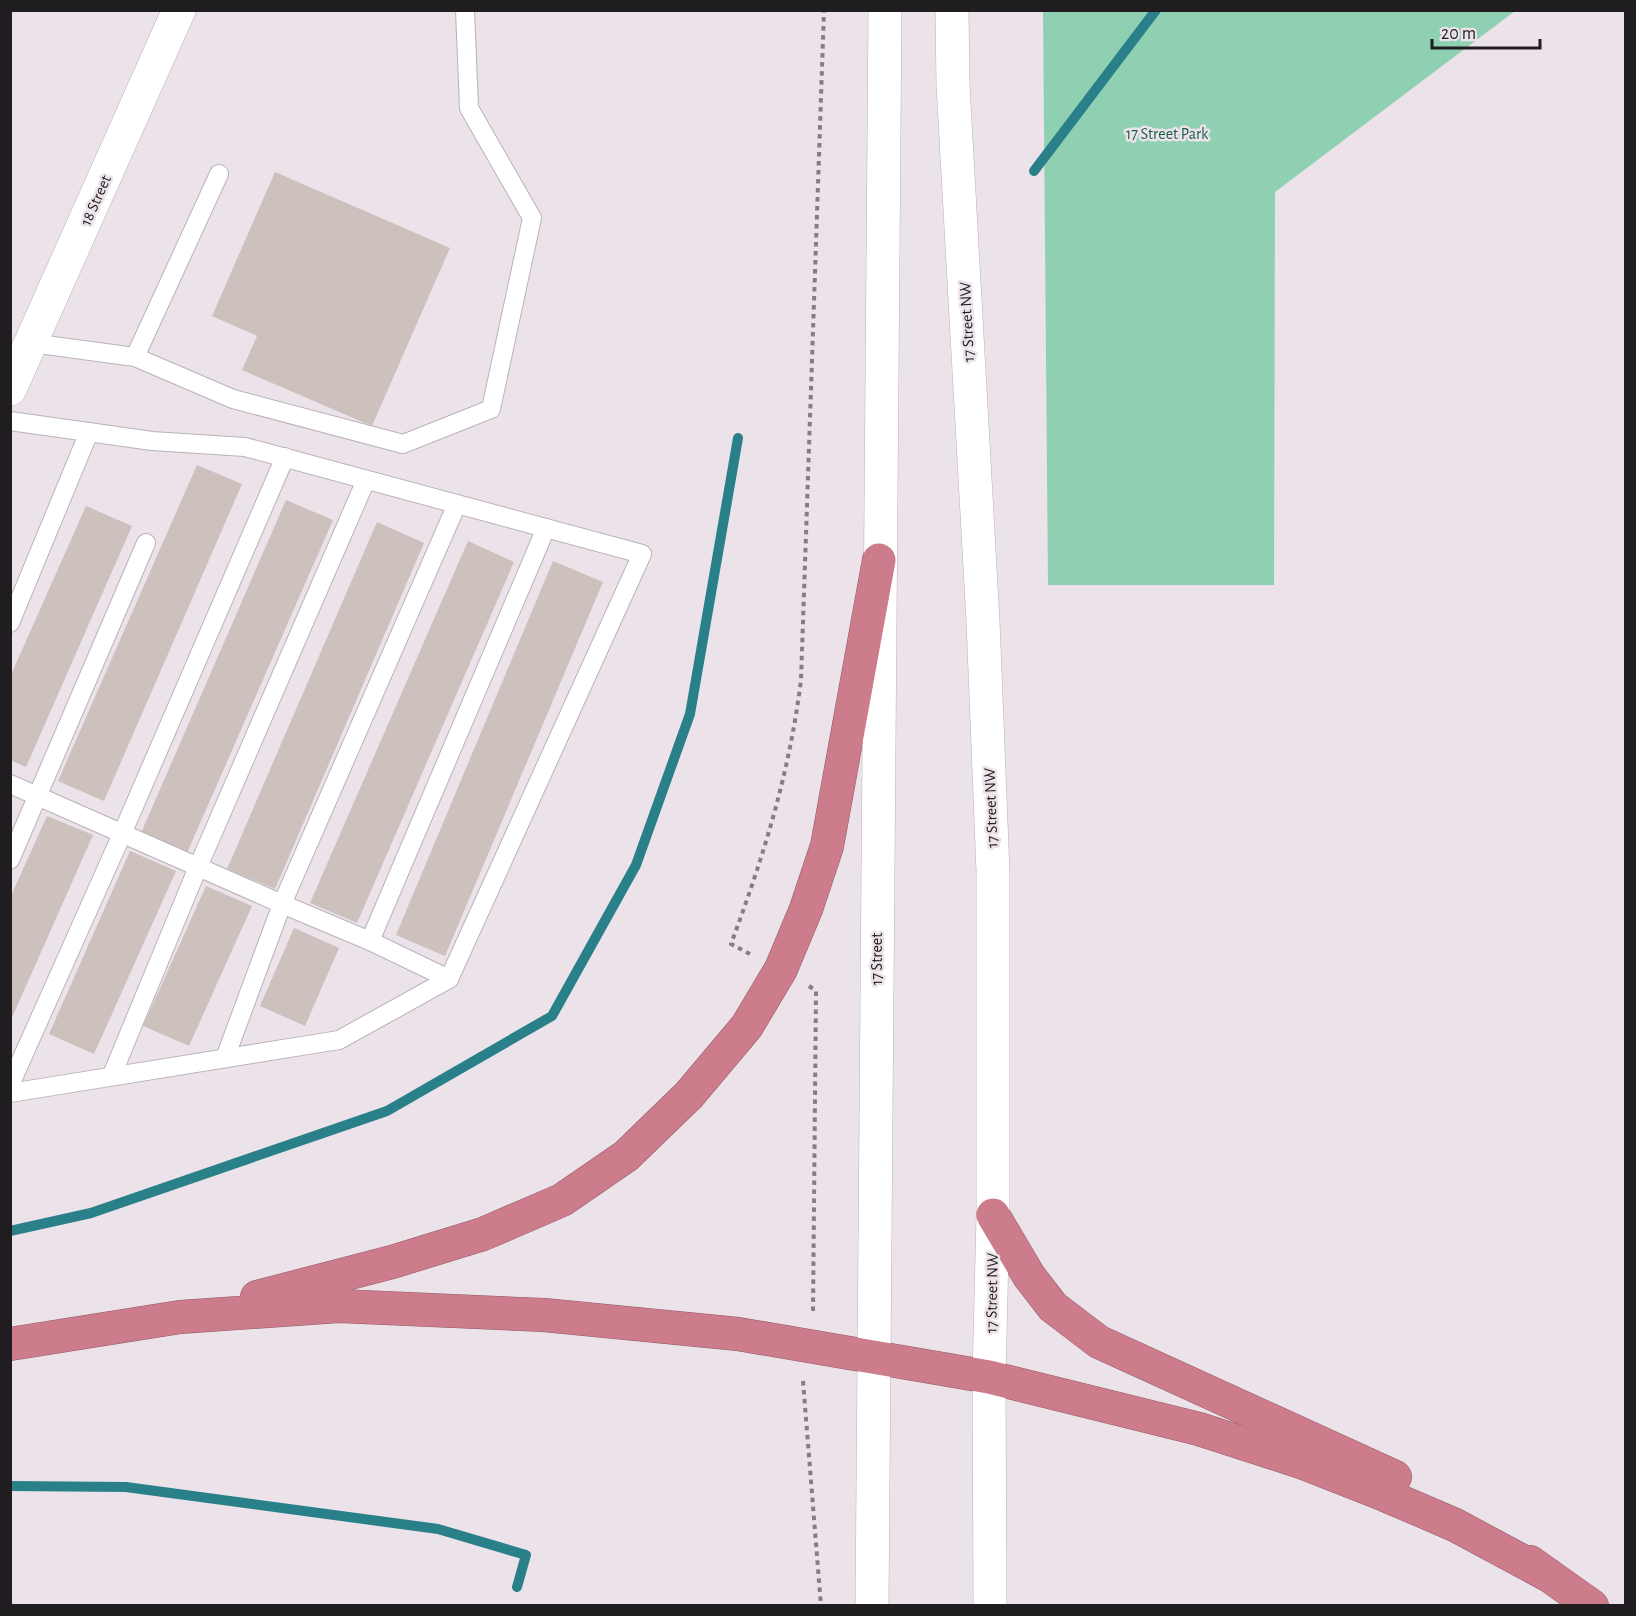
<svg xmlns="http://www.w3.org/2000/svg" width="1636" height="1616" viewBox="0 0 1636 1616" font-family="'Alegreya Sans',sans-serif">
	<rect width="100%" height="100%" fill="#ebe2ea"/>
	<polygon fill="#8fd0b3" points="1043,11 1515,11 1275,192 1274,585 1048,585"/>
	<g fill="none" stroke-linecap="round" stroke-linejoin="round">
		<g stroke="#2a8089" stroke-width="10">
			<polyline points="1034,171 1156,10"/>
			<polyline points="10,1231 91,1213 387,1111 552,1016 636,865 690,714 738,438"/>
			<polyline points="10,1486 126,1487 438,1529 526,1555 517,1587"/>
		</g>
	</g>
	<g fill="#ccc1bd">
		<polygon points="275,172 450,248 372,426 242,370 257,336 212,316"/>
		<polygon points="197,465 242,484 104,801 58,781"/>
		<polygon points="286,500 333,520 187,853 141,833"/>
		<polygon points="86,506 132,526 26,767 10,760 10,677"/>
		<polygon points="377,522 424,543 275,889 227,869"/>
		<polygon points="468,541 514,562 357,923 310,903"/>
		<polygon points="553,561 603,582 445,956 396,935"/>
		<polygon points="47,816 93,835 10,1022 10,898"/>
		<polygon points="130,851 176,871 94,1054 49,1034"/>
		<polygon points="206,886 252,906 189,1046 143,1026"/>
		<polygon points="294,928 339,948 305,1026 260,1006"/>
	</g>
	<g fill="none" stroke-linecap="round" stroke-linejoin="round">
		<defs>
			<g id="service">
				<polyline points="31,343 135,357 233,399 403,444 491,409 532,218 469,108 465,10"/>
				<polyline points="135,357 219,174"/>
				<polyline points="10,421 152,441 245,447 642,554 449,979 339,1040 10,1093"/>
				<polyline points="10,623 89,432"/>
				<polyline points="10,784 282,904 370,941 449,979"/>
				<polyline points="10,860 146,543"/>
				<polyline points="370,941 546,528"/>
				<polyline points="225,1058 282,904 457,504"/>
				<polyline points="112,1075 198,867 366,480"/>
				<polyline points="10,1085 122,834 285,457"/>
			</g>
			<polyline id="minor" points="10,389 179,10"/>
			<g id="secondary">
				<polyline points="952,10 953,85 983,621 993,872 993,1215 989,1377 990,1606"/>
				<polyline points="872,1606 885,10"/>
			</g>
			<g id="motorway">
				<polyline points="993,1215 1029,1276 1053,1307 1099,1342 1395,1477"/>
				<polyline points="257,1297 392,1262 483,1234 562,1200 626,1156 689,1095 747,1026 781,969 806,909 827,846 879,560"/>
				<polyline points="10,1344 180,1317 339,1306 544,1315 738,1334 989,1377 1199,1429 1301,1462 1385,1495 1455,1525 1548,1575"/>
				<polyline points="1530,1562 1592,1606"/>
			</g>
		</defs>
		<use href="#service" stroke="#bab2b9" stroke-width="20"/>
		<use href="#minor" stroke="#bab2b9" stroke-width="34"/>
		<use href="#secondary" stroke="#bab2b9" stroke-width="34"/>
		<use href="#motorway" stroke="#905b66" stroke-width="34"/>
		<g stroke="#847e83" stroke-width="4" stroke-dasharray="4.5 4.5" stroke-linecap="butt">
			<path d="M 750,954 L 731,944 C 764,855 789,775 801,680 L 824,10"/>
			<polyline points="809,986 816,991 813,1311"/>
			<polyline points="803,1381 821,1606"/>
		</g>
		<use href="#service" stroke="#fff" stroke-width="18"/>
		<use href="#minor" stroke="#fff" stroke-width="33"/>
		<use href="#secondary" stroke="#fff" stroke-width="33"/>
		<use href="#motorway" stroke="#cd7c8b" stroke-width="33"/>
	</g>
	<g text-anchor="middle" stroke-width="5" stroke-linejoin="round" paint-order="stroke">
		<g font-size="16" fill="#185f46" stroke="#ebe2ea">
			<text x="1167" y="139">17 Street Park</text>
		</g>
		<g font-size="16" fill="#201d20" stroke="#ebe2ea">
			<text transform="translate(95 200) rotate(-66)" y="6">18 Street</text>
			<text transform="translate(966 322) rotate(-93)" y="6">17 Street NW</text>
			<text transform="translate(990 808) rotate(-92)" y="6">17 Street NW</text>
			<text transform="translate(876 959) rotate(-90)" y="6">17 Street</text>
			<text transform="translate(991 1293) rotate(-89)" y="6">17 Street NW</text>
		</g>
	</g>
	<rect width="1636" height="1616" fill="none" stroke="#201d20" stroke-width="24"/>
	<path d="M1432 39v9h108v-9" fill="none" stroke="#201d20" stroke-width="3"/>
	<text x="1441" y="39" font-size="18" fill="#201d20" stroke="#ebe2ea" stroke-width="4.5" paint-order="stroke">20 m</text>
</svg>
